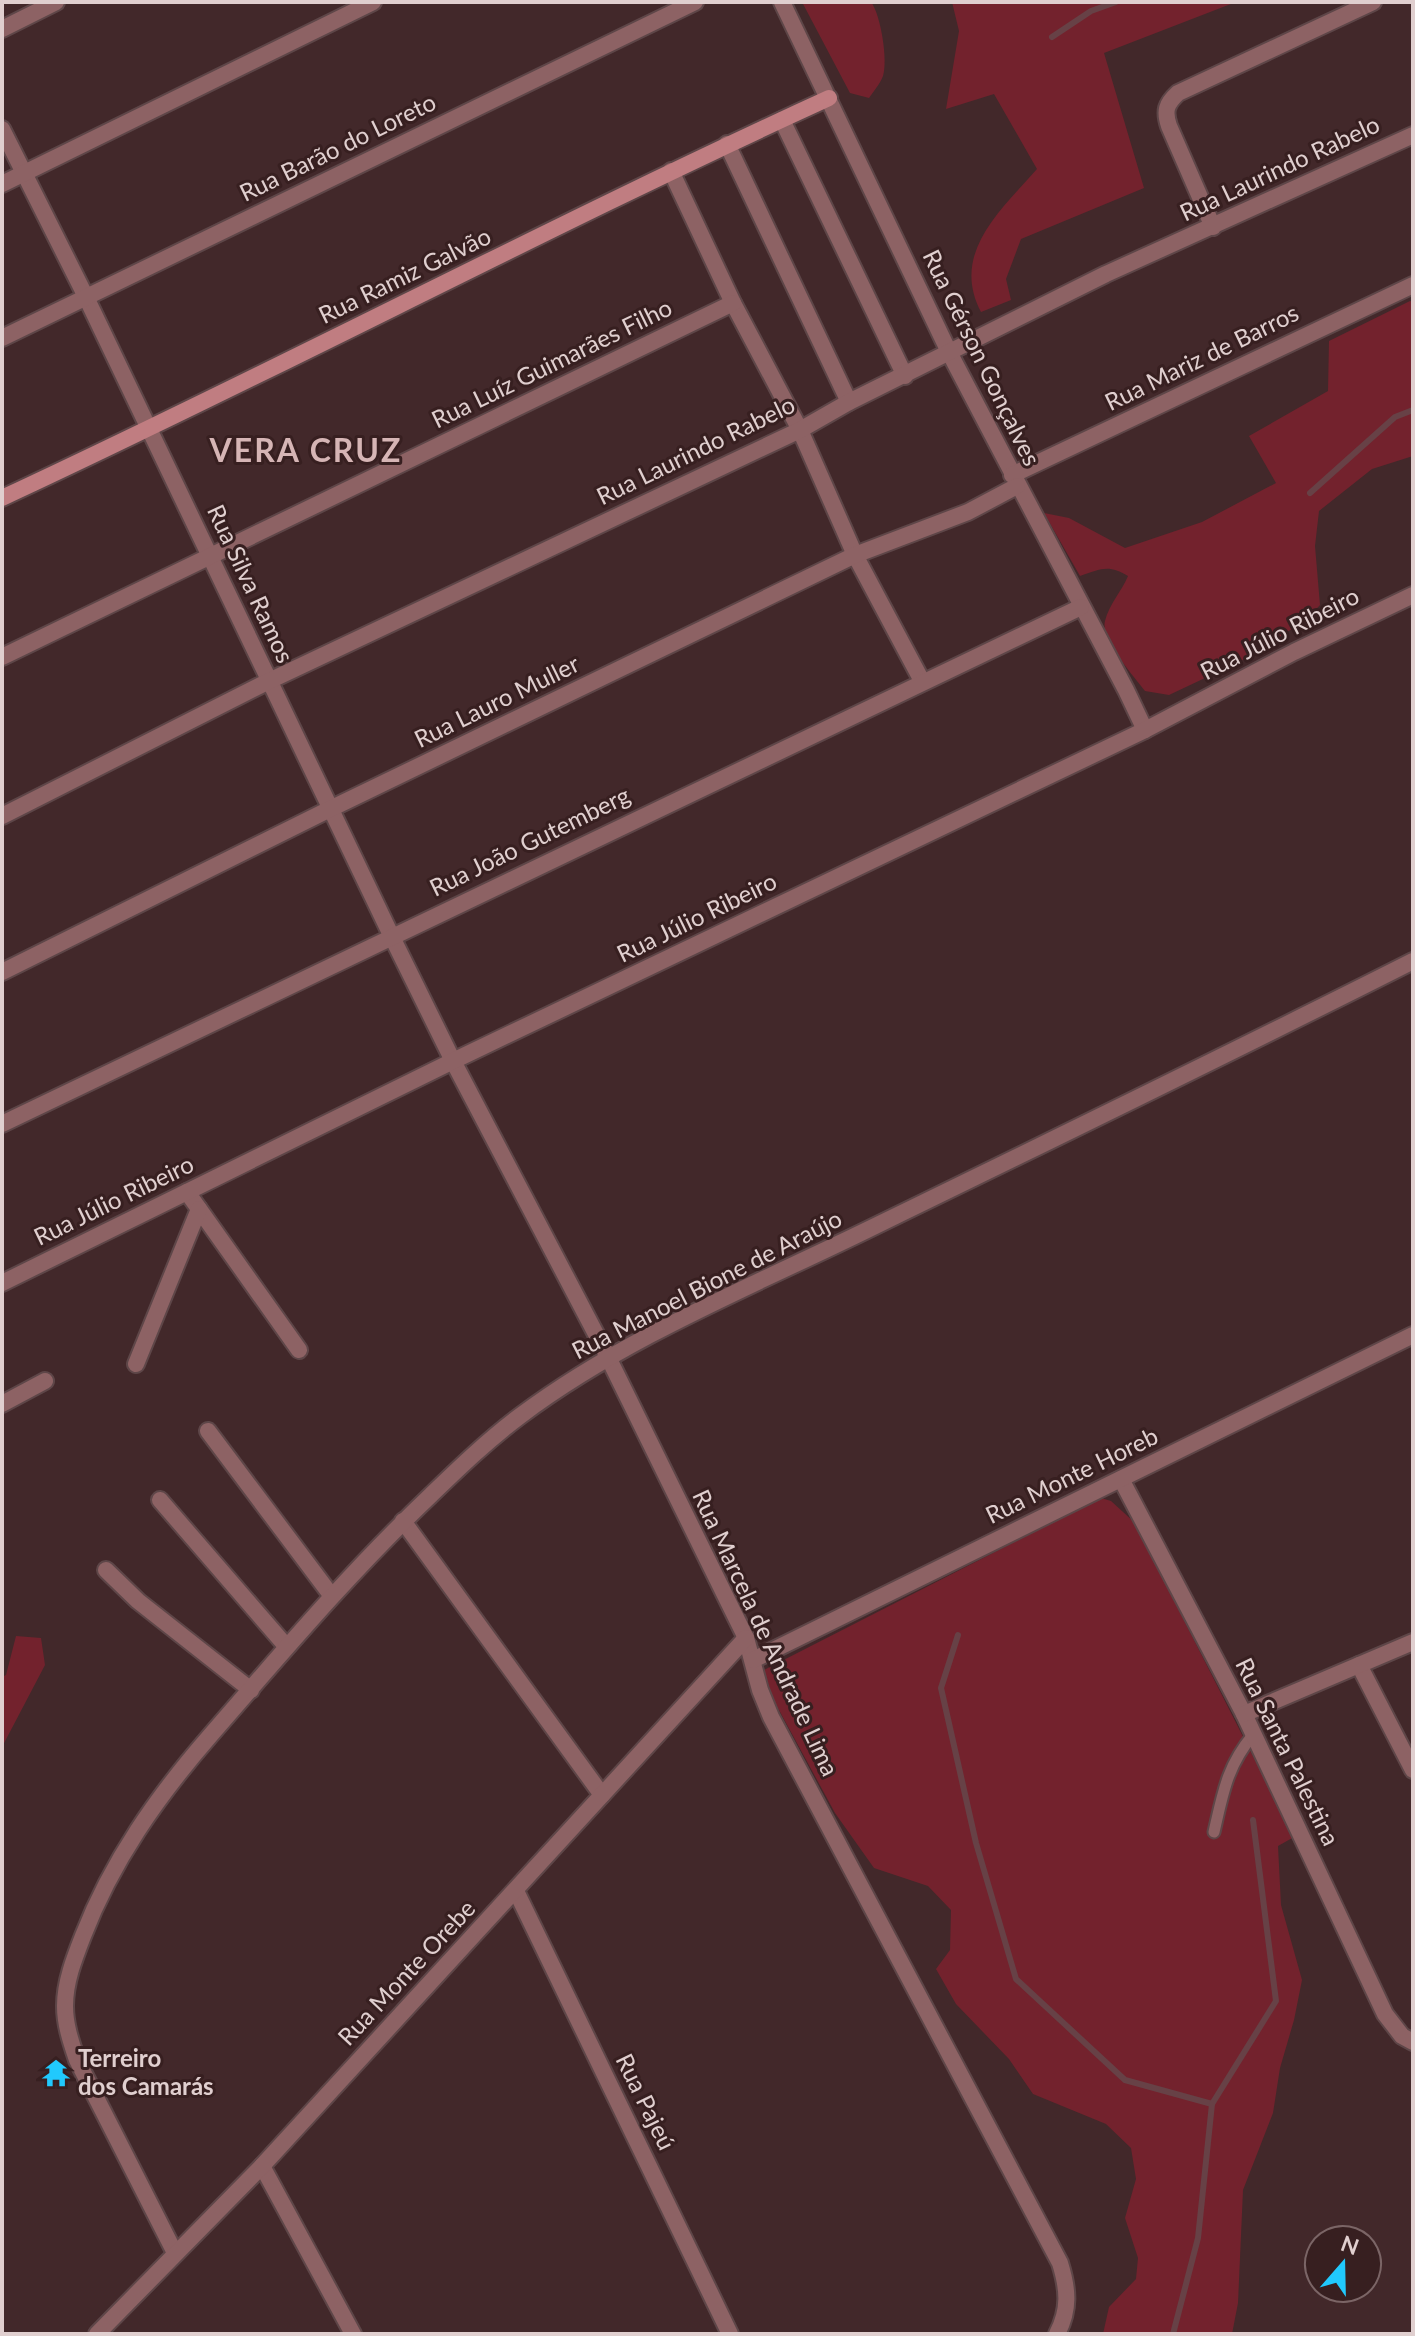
<svg xmlns="http://www.w3.org/2000/svg" width="1415" height="2336" viewBox="0 0 1415 2336" font-family="Lato,sans-serif">
	<rect width="100%" height="100%" fill="#42282a"/>
	<g fill="#73222d">
		<path d="M 802,2 L 871,2 C 881,15 888,61 883,76 C 880,84 873,92 869,98 L 850,93 Z"/>
		<path d="M 952,2 L 1236,2 L 1104,53 L 1144,188 L 1021,239 L 1006,279 L 1011,300 L 981,312 C 950,253 1001,210 1037,169 L 994,94 L 946,109 L 959,31 Z"/>
		<path d="M 1410,301 L 1413,302 L 1413,456 L 1372,469 L 1319,511 L 1315,546 L 1320,605 L 1306,620 L 1241,661 L 1169,695 L 1145,691 C 1134,676 1100,639 1105,621 C 1109,604 1122,591 1128,576 C 1109,564 1100,569 1080,576 L 1044,513 L 1069,518 L 1125,548 L 1202,522 L 1276,483 L 1249,436 L 1328,391 L 1329,341 Z"/>
		<polygon points="1101,1498 1111,1501 1134,1522 1294,1837 1278,1846 1281,1905 1302,1980 1294,2020 1280,2068 1273,2113 1243,2190 1238,2303 1232,2334 1103,2334 1109,2307 1136,2279 1138,2258 1125,2218 1136,2179 1131,2148 1106,2124 1033,2094 1009,2059 956,2004 936,1969 950,1950 951,1910 928,1886 874,1868 835,1813 773,1699 764,1670"/>
		<polygon points="16,1636 41,1638 45,1665 2,1747 2,1677 6,1675"/>
	</g>
	<g fill="none" stroke-linecap="round" stroke-linejoin="round">
		<g stroke="#674146" stroke-width="6">
			<polyline points="1052,37 1091,11 1116,2"/>
			<polyline points="1310,493 1395,417 1413,410"/>
			<polyline points="958,1635 941,1688 976,1843 1016,1979 1125,2080 1212,2104"/>
			<polyline points="1173,2334 1198,2238 1212,2104 1276,2001 1253,1820"/>
		</g>
		<defs>
			<path id="lane" d="M 1214,1832 C 1223,1793 1227,1766 1253,1735"/>
			<g id="street">
				<polyline points="782,2 949,352 1126,690 1145,730"/>
				<polyline points="2,29 56,2"/>
				<polyline points="782,120 905,376"/>
				<path d="M 2,129 L 86,297 L 391,935 L 453,1061 L 608,1357 L 746,1638 L 760,1690 L 771,1717 L 1060,2263 C 1068,2289 1070,2309 1057,2334"/>
				<polyline points="727,144 849,402"/>
				<polyline points="671,171 733,303 800,430 855,555 922,681"/>
				<polyline points="2,184 373,2"/>
				<path d="M 1213,227 L 1169,126 C 1164,111 1166,104 1178,93 L 1373,2"/>
				<polyline points="2,338 695,2"/>
				<polyline points="1012,475 1413,285"/>
				<polyline points="2,657 733,303"/>
				<polyline points="2,816 269,681 800,430 849,402 1106,274 1413,135"/>
				<polyline points="2,972 330,809 855,555 968,512 1017,486"/>
				<polyline points="2,1124 1081,607"/>
				<polyline points="187,1192 299,1350"/>
				<polyline points="2,1283 453,1061 1145,730 1294,652 1413,595"/>
				<polyline points="136,1364 199,1209"/>
				<polyline points="2,1404 45,1381"/>
				<polyline points="208,1431 331,1595"/>
				<polyline points="1121,1479 1244,1714 1385,2014 1402,2036 1413,2042"/>
				<polyline points="160,1500 286,1646"/>
				<polyline points="403,1521 602,1795"/>
				<polyline points="106,1570 138,1601 251,1690"/>
				<polyline points="753,1660 1413,1335"/>
				<polyline points="1359,1665 1413,1770"/>
				<polyline points="1244,1714 1413,1642"/>
				<polyline points="516,1891 730,2334"/>
				<polyline points="262,2166 353,2334"/>
				<path d="M 175,2253 L 77,2060 C 71,2042 65,2025 65,2006 C 65,1982 74,1959 83,1936 C 112,1861 157,1797 209,1737 C 282,1653 350,1572 431,1495 C 459,1468 488,1440 520,1416 C 624,1338 748,1288 865,1231 C 1048,1142 1231,1053 1413,961"/>
				<polyline points="97,2334 262,2166 746,1638"/>
			</g>
			<path id="secondary" d="M 2,498 C 280,369 551,225 829,98"/>
		</defs>
		<use href="#lane" stroke="#5e4648" stroke-width="15"/>
		<use href="#street" stroke="#5e4648" stroke-width="20"/>
		<use href="#secondary" stroke="#5e4648" stroke-width="20"/>
		<use href="#lane" stroke="#8d6264" stroke-width="11"/>
		<use href="#street" stroke="#8d6264" stroke-width="16"/>
		<use href="#secondary" stroke="#c07d81" stroke-width="16"/>
	</g>
	<defs>
		<symbol id="temple-bare" viewBox="-9 -9 18 18"><path d="M0-6L5-2H3V0L6.5 2.5H4V6H1.5V3h-3V6H-4V2.5H-6.5L-3 0V-2H-5Z" fill="#21c9fd" stroke="#371f20" stroke-width="2.5" paint-order="stroke"/></symbol>
	</defs>
	<g fill-rule="evenodd">
		<use href="#temple-bare" x="36" y="2053" width="40" height="40"/>
	</g>
	<g text-anchor="middle" stroke-width="6" stroke-linejoin="round" paint-order="stroke">
		<g font-size="24" fill="#e0cfcf" stroke="#371f20">
			<text transform="translate(338 148) rotate(-26)" y="8">Rua Barão do Loreto</text>
			<text transform="translate(1280 169) rotate(-25)" y="8">Rua Laurindo Rabelo</text>
			<text transform="translate(405 276) rotate(-26)" y="8">Rua Ramiz Galvão</text>
			<text transform="translate(981 358) rotate(64)" y="8">Rua Gérson Gonçalves</text>
			<text transform="translate(1202 358) rotate(-26)" y="8">Rua Mariz de Barros</text>
			<text transform="translate(552 364) rotate(-26)" y="8">Rua Luíz Guimarães Filho</text>
			<text transform="translate(696 451) rotate(-26)" y="8">Rua Laurindo Rabelo</text>
			<text transform="translate(250 584) rotate(65)" y="8">Rua Silva Ramos</text>
			<text transform="translate(1280 634) rotate(-27)" y="8">Rua Júlio Ribeiro</text>
			<text transform="translate(497 702) rotate(-26)" y="8">Rua Lauro Muller</text>
			<text transform="translate(530 842) rotate(-26)" y="8">Rua João Gutemberg</text>
			<text transform="translate(697 918) rotate(-26)" y="8">Rua Júlio Ribeiro</text>
			<text transform="translate(114 1201) rotate(-26)" y="8">Rua Júlio Ribeiro</text>
			<text transform="translate(707 1285) rotate(-27)" y="8">Rua Manoel Bione de Araújo</text>
			<text transform="translate(1072 1476) rotate(-26)" y="8">Rua Monte Horeb</text>
			<text transform="translate(765 1633) rotate(65)" y="8">Rua Marcela de Andrade Lima</text>
			<text transform="translate(1287 1752) rotate(64)" y="8">Rua Santa Palestina</text>
			<text transform="translate(407 1973) rotate(-47)" y="8">Rua Monte Orebe</text>
			<text transform="translate(645 2102) rotate(64)" y="8">Rua Pajeú</text>
		</g>
		<g font-size="24" font-weight="bold" fill="#e0cfcf" stroke="#371f20" text-anchor="start">
			<text x="78" y="2067">Terreiro<tspan x="78" dy="28">dos Camarás</tspan></text>
		</g>
		<g font-size="32" font-weight="bold" letter-spacing="2" fill="#d6b5b5" stroke="#371f20">
			<text x="306" y="462">VERA CRUZ</text>
		</g>
	</g>
	<rect width="1415" height="2336" fill="none" stroke="#e0cfcf" stroke-width="8"/>
	<g transform="translate(1343 2264) rotate(20)"><circle r="38" fill="#371f20" stroke="#7b6566" stroke-width="2"/>
	<path d="M0-6L14 30L0 20L-14 30Z" fill="#21c9fd"/>
	<text y="-12" font-size="22" font-weight="bold" text-anchor="middle" fill="#e0cfcf">N</text>
	</g>
</svg>
